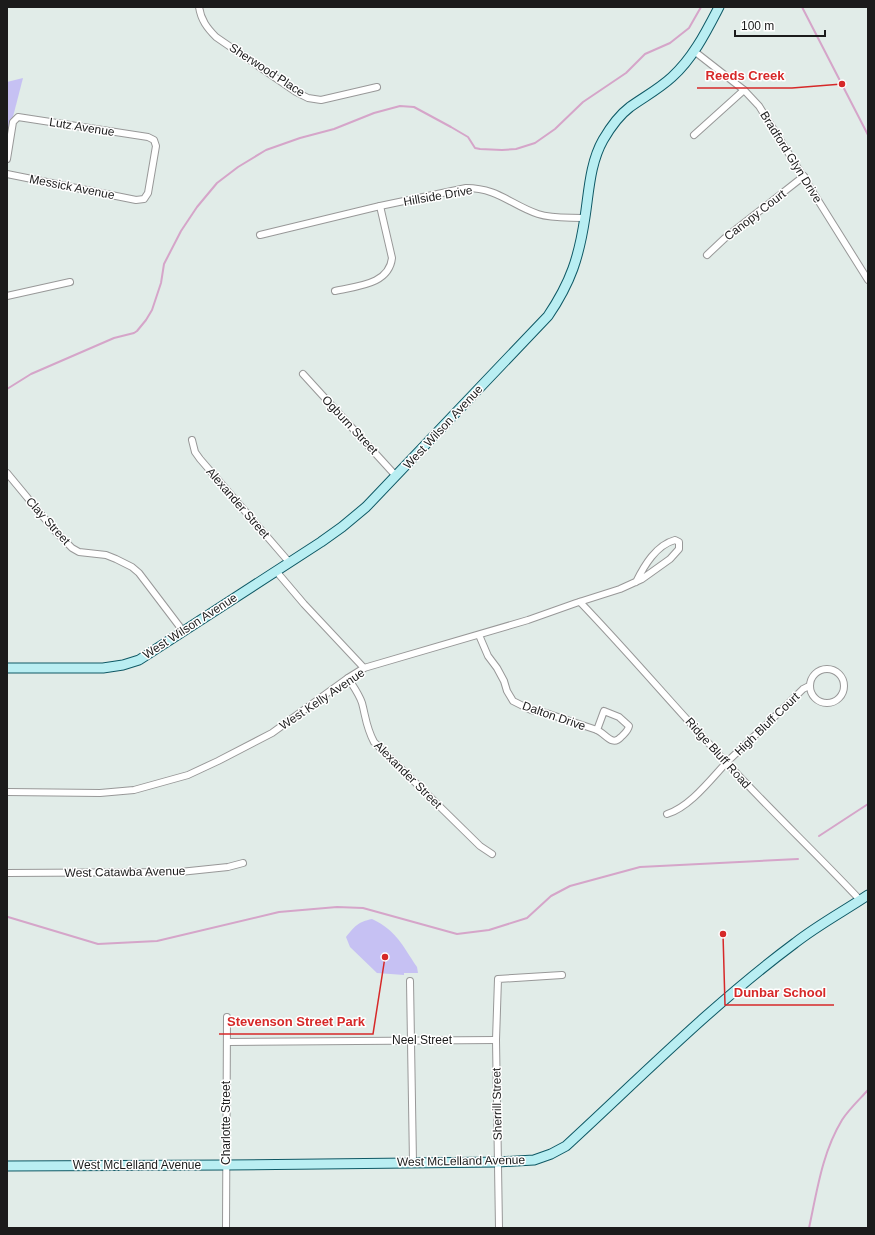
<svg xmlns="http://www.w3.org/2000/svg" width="875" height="1235" viewBox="0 0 875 1235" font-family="Helvetica,sans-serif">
	<rect width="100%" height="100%" fill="#e1ece8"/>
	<g fill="#c6c1f3">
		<polygon points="23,78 7,140 7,82"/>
		<path d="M 372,919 C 397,931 402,945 417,967 L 418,973 L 404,973 L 404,975 L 377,973 L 350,947 L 346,937 C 355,926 358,922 372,919 Z"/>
	</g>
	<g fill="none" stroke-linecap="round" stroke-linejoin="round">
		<g stroke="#d5a5c9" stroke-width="2">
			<polyline points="802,7 868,135"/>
			<polyline points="7,389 31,374 114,338 134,333 137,331 146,320 152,310 161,283 164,264 181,231 197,207 217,183 238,167 266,150 300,138 334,129 374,113 400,106 414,107 451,127 468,137 475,148 480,149 502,150 516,149 535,143 555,129 583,102 626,73 645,54 670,43 689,28 701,7"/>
			<polyline points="819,836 868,804"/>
			<polyline points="8,917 98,944 157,941 279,912 337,907 363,908 457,934 489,930 527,918 551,896 570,886 640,867 798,859"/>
			<path d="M 809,1228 C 817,1191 822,1153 842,1120 C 849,1109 860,1099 868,1090"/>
		</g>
		<defs>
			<g id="street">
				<path d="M 199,7 C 201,20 207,28 216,37 L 296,92 L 308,98 L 321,100 L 377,87"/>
				<polyline points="694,51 744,90 759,106 868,280"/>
				<polyline points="694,135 744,90"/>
				<polyline points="7,159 13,122 18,117 148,137 154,140 156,146 148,193 144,199 136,200 7,174"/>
				<path d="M 260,235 L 380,206 L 466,188 C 498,188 511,205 538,214 C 553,219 570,217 585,218"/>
				<polyline points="707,255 725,238 804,176"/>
				<path d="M 335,291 C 356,286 389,285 392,258 L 380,206"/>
				<polyline points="7,296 70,282"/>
				<polyline points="303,374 396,476"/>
				<polyline points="192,440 195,452 200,459 289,562"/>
				<polyline points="7,473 55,531 72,548 79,552 106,555 116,559 132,567 139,573 183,631"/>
				<polyline points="276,571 304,604 364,668"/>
				<path d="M 580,602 C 630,654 677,710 727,763 C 770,810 816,853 860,900"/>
				<polyline points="479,635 488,656 497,668 504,681 507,691 513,701 531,710 546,713 597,730"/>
				<circle cx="827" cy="686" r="17"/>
				<path d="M 348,678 C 353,686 359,694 362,703 C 366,718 366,727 374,742 L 480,846 L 492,854"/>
				<path d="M 604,711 L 619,717 L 629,726 C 628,731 625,733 621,737 C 612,747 606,734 597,730 Z"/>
				<path d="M 7,792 L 100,793 L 134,790 L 188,775 L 218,761 L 272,733 L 348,678 L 364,668 L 528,620 L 576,603 L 620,589 L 642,579 L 670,559 L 679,549 L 679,542 L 675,540 C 656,545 644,566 636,582"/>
				<path d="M 667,814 C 690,807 711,779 727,762 C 752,738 778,714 803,689 L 809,686"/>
				<polyline points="7,873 180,872 228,867 243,863"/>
				<polyline points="410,981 413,1163"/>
				<polyline points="227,1042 496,1040"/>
				<polyline points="226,1228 227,1017"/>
				<polyline points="499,1228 496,1040 498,979 562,975"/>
			</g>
			<g id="secondary">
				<path d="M 7,668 L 103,668 L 123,665 L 139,660 L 321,542 L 342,527 L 366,507 L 548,316 C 571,282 579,257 585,217 C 589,191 590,163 603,140 C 610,128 618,116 630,107 C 644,97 659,89 672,77 C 693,58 706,32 719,7"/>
				<path d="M 7,1166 L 226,1165 L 498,1162 L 534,1160 L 551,1154 L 566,1146 C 641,1077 713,1004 795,943 C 818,925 844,911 868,895"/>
			</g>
		</defs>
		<use href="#street" stroke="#989898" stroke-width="8"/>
		<use href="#secondary" stroke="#0f5965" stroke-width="11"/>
		<use href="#street" stroke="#fff" stroke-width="6"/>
		<use href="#secondary" stroke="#b9eef2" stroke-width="9"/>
	</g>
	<g text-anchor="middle" stroke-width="3" stroke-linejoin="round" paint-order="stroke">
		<g font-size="12" fill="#1b1b1b" stroke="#fff">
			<text transform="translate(267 70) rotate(33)" y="4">Sherwood Place</text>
			<text transform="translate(82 127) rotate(9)" y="4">Lutz Avenue</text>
			<text transform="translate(791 157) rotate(58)" y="4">Bradford Glyn Drive</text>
			<text transform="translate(72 187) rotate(11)" y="4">Messick Avenue</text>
			<text transform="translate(438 196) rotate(-10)" y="4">Hillside Drive</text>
			<text transform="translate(755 215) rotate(-38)" y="4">Canopy Court</text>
			<text transform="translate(350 425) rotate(47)" y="4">Ogburn Street</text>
			<text transform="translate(443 427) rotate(-47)" y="4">West Wilson Avenue</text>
			<text transform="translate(238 503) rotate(49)" y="4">Alexander Street</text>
			<text transform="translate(48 521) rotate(48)" y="4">Clay Street</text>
			<text transform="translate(190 626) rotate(-33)" y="4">West Wilson Avenue</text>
			<text transform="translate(322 699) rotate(-34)" y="4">West Kelly Avenue</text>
			<text transform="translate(554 716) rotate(19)" y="4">Dalton Drive</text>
			<text transform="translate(767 724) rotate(-44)" y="4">High Bluff Court</text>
			<text transform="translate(718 753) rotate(48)" y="4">Ridge Bluff Road</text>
			<text transform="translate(408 775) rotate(45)" y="4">Alexander Street</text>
			<text transform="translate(125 872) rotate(-1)" y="4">West Catawba Avenue</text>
			<text x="422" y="1044">Neel Street</text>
			<text transform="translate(497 1104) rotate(-91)" y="4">Sherrill Street</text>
			<text transform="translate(226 1123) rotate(-90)" y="4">Charlotte Street</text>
			<text transform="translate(461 1161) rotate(-1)" y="4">West McLelland Avenue</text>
			<text x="137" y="1169">West McLelland Avenue</text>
		</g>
	</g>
	<path fill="none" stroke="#d62828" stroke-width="1.5" d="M842 84L792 88H697M723 934L725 1005H834M385 957L373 1034H219"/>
	<g fill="#d62828" stroke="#fff" stroke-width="1.5">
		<circle cx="842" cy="84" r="4"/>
		<circle cx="723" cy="934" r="4"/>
		<circle cx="385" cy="957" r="4"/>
	</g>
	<g font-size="13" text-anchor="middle" font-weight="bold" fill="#d62828" stroke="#fff" stroke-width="3" stroke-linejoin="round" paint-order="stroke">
		<text x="745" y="80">Reeds Creek</text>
		<text x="780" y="997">Dunbar School</text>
		<text x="296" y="1026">Stevenson Street Park</text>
	</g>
	<rect width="875" height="1235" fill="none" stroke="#1b1b1b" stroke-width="16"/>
	<path d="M735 30v6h90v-6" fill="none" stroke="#1b1b1b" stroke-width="2"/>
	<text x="741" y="30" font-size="12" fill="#1b1b1b" stroke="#ffffff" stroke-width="3" paint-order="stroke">100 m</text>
</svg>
